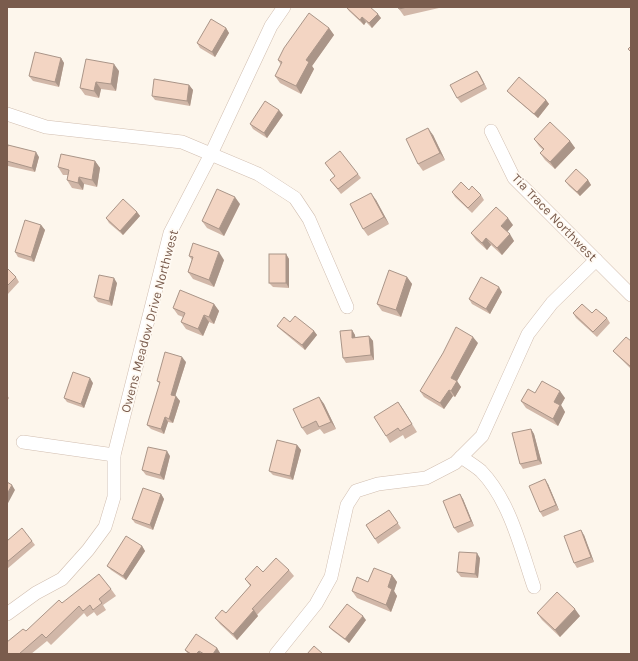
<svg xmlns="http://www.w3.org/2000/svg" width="638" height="661" viewBox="0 0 638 661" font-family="Karla,sans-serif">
	<rect width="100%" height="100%" fill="#fdf6ec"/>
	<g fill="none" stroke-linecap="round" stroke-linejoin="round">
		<defs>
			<g id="minor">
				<polyline points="7,114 46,127 182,142 258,174 295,198 309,219 347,307"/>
				<polyline points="491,131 514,178 631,295"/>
				<polyline points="23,442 114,455"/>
				<path d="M 461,457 C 467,461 475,466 481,471 C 510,501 521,549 534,587"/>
				<polyline points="7,614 36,593 62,579 88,550 105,527 114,497 114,455 170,233 211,154 271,26 284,7"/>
				<polyline points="276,654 316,604 331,577 347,505 356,491 378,484 426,478 455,463 482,436 528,334 552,303 596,260"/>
			</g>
		</defs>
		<use href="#minor" stroke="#d1beb0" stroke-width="14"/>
		<use href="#minor" stroke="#fff" stroke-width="13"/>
	</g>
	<g fill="#d1b7a8">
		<polygon points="346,7 381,18 372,28 366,22 364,25 349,11"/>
		<polygon points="398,7 438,7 439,8 404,16 399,9"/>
		<polygon points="226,28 229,33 215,57 200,48 197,43"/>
		<polygon points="329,28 334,35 312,66 314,69 301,94 280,83 275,76 281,65 278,60"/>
		<polygon points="61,58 64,63 59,87 33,81 29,76"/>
		<polygon points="119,71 116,91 101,89 99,98 85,95 80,88"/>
		<polygon points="477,71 480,75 487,89 461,103 457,98"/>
		<polygon points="189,85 193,90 190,106 155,100 152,96"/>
		<polygon points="507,91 546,100 549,104 538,118 511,95"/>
		<polygon points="283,115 267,138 253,129 250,124"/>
		<polygon points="433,135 445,160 423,171 418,164"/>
		<polygon points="534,139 570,141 575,148 555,169 545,160 540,153 543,150 539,146"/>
		<polygon points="7,150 39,157 35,172 8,166 7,165"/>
		<polygon points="95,161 100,168 97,187 84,184 83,190 72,188 67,180 68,175 63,175 58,167"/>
		<polygon points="325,163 358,174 361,178 341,194 330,180 335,176"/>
		<polygon points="588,180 591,185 580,196 569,186 565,181"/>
		<polygon points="469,190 481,195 484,200 472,213 455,197 452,192"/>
		<polygon points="376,200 389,224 368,236 363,229"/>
		<polygon points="240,204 224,236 207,228 202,221"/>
		<polygon points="137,212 140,216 123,235 109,223 106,218"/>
		<polygon points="41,225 45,230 34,262 18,257 15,252"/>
		<polygon points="513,225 507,232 514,241 502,255 491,245 487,250 476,240 471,233"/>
		<polygon points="286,254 289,259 289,288 273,287 269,283"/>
		<polygon points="189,256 224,260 214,287 193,279 188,272 192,260"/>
		<polygon points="7,268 16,277 19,282 7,295"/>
		<polygon points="407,277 412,284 401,317 382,311 377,304"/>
		<polygon points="117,283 112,306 98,302 94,297"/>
		<polygon points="502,292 490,314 472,304 469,299"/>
		<polygon points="214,304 219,311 214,324 209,322 203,336 186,329 181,322 183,317 178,315 173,308"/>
		<polygon points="573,313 592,313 607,318 610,323 597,337 576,318"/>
		<polygon points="277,326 314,331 317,335 305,350 281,330"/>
		<polygon points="352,330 355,335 355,337 369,336 373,341 374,360 346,363 343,358"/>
		<polygon points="631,341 631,369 613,351"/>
		<polygon points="478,343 457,381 461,387 455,397 453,396 444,409 424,397 420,391"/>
		<polygon points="186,362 175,396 180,401 173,423 168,422 164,434 151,429 147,425 160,384 157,381"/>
		<polygon points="93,383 84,408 67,402 64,398"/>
		<polygon points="535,393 565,398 561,405 565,412 558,426 526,408 521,401"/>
		<polygon points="7,395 9,398 7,401"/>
		<polygon points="319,397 324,404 336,429 324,434 320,429 307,435 302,428"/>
		<polygon points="398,402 417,432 405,439 403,435 390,443 386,436"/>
		<polygon points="531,429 534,434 542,464 523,469 520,464"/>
		<polygon points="297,445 301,450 293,480 273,475 269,471"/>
		<polygon points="170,456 164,480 146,475 142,470"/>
		<polygon points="548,484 559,510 543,517 540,512"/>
		<polygon points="161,494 164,499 153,530 135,523 132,519"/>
		<polygon points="463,499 474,526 458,533 454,528"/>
		<polygon points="389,510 401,528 378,544 366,525"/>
		<polygon points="584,535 594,562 577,568 574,563"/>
		<polygon points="7,541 32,541 35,545 7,569"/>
		<polygon points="142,546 145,551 126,580 111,570 107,566"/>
		<polygon points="480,558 478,578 461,577 457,572"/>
		<polygon points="289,570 294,576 257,615 258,616 237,640 220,624 215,618 226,613 250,586 245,579 263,572"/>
		<polygon points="392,575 397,582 394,591 397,596 391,612 357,598 352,591 368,582"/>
		<polygon points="111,589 116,596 103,605 106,610 97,616 94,612 87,617 84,613 51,645 47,641 31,654 7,654 7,642 26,631 62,603"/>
		<polygon points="537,613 580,616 560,637 542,620"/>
		<polygon points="366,620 349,643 333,631 329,627"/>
		<polygon points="217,648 220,653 220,654 188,654 185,650"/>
	</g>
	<g fill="#aa9588">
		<polygon points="378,14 381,18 372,28 369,23"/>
		<polygon points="362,17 366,22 364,25 360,20"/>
		<polygon points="226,28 229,33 215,57 212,52"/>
		<polygon points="329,28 334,35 312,66 314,69 301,94 296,86 306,60"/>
		<polygon points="61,58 64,63 59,87 55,82"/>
		<polygon points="114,64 119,71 116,91 111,84"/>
		<polygon points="477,71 480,75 487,89 484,84"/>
		<polygon points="96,82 101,89 99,98 94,91"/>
		<polygon points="189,85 193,90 190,106 187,101"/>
		<polygon points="546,100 549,104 538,118 534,114"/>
		<polygon points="279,110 283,115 267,138 264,133"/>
		<polygon points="428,128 433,135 445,160 440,153"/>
		<polygon points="570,141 575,148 555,169 550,162"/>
		<polygon points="36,152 39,157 35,172 32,168"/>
		<polygon points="95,161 100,168 97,187 92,180"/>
		<polygon points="79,177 84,184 83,190 78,183"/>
		<polygon points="588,180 591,185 580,196 577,192"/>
		<polygon points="371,193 376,200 389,224 384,217"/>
		<polygon points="235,197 240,204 224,236 219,229"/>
		<polygon points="137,212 140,216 123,235 120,231"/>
		<polygon points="508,218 513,225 506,233 501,226"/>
		<polygon points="41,225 45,230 34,262 31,257"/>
		<polygon points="510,234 514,241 502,255 497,248"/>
		<polygon points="486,238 491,245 487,250 482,243"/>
		<polygon points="219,252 224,260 214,287 209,280"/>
		<polygon points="286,254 289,259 289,288 286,283"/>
		<polygon points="407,277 412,284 401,317 396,310"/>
		<polygon points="114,278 117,283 112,306 109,301"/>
		<polygon points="499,287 502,292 490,314 486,309"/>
		<polygon points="214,304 219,311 214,324 209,317"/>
		<polygon points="204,315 209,322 203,336 198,329"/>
		<polygon points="352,330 355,335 356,342 352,338"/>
		<polygon points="314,331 317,335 305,350 302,345"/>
		<polygon points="369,336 373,341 374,360 371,355"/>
		<polygon points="473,337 478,343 457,381 461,387 455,397 451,391 451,378"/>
		<polygon points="182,357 186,362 174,400 171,395"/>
		<polygon points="90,378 93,383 84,408 81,404"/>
		<polygon points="449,390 453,396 444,409 440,403"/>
		<polygon points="560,391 565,398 561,405 565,412 558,426 553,419 554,402"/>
		<polygon points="176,396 180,401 173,423 169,419"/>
		<polygon points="319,397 324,404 336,429 331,422"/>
		<polygon points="398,402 403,409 417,432 412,424"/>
		<polygon points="165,417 168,422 164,434 161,429"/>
		<polygon points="531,429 534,434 542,464 538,460"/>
		<polygon points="297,445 301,450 293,480 290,476"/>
		<polygon points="167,451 170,456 164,480 160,475"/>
		<polygon points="545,479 548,484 559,510 556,505"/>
		<polygon points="12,485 15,490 7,505 7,494"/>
		<polygon points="161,494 164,499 153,530 150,525"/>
		<polygon points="460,494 463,499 474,526 471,521"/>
		<polygon points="581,530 584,535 594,562 591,557"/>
		<polygon points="142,546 145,551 126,580 123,576"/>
		<polygon points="477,553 480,558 478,578 475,574"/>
		<polygon points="392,575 397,582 394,591 397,596 391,612 386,605 388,587"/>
		<polygon points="575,609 580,616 560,637 555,630"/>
		<polygon points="254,610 258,616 237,640 233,634"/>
		<polygon points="363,616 366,620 349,643 345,639"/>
		<polygon points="217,648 220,653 220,654 213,654"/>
		<polygon points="199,651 201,654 196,654"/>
	</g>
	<g fill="#f3d5c3" stroke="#aa9588">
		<polygon points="346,7 370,7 378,14 369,23 362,17 360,20"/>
		<polygon points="398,7 407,7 399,9"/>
		<polygon points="309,13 329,28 306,60 309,62 296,86 275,76 282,62 278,60 284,48"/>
		<polygon points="211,19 226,28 212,52 197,43"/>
		<polygon points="631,46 631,52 628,49"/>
		<polygon points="35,52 61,58 55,82 29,76"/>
		<polygon points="86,59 114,64 111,84 96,82 94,91 80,88"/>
		<polygon points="477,71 484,84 457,98 450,85"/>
		<polygon points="519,77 546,100 534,114 507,91"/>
		<polygon points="154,79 189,85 187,101 152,96"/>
		<polygon points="265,101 279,110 264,133 250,124"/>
		<polygon points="550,122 570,141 550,162 540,153 544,149 534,139"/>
		<polygon points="428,128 440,153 418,164 406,139"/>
		<polygon points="8,145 36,152 32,168 7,161 7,150"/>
		<polygon points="340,151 358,174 338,189 330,180 335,176 325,163"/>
		<polygon points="61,154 95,161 92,180 79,177 78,183 67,180 69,170 58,167"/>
		<polygon points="576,169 588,180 577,192 565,181"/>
		<polygon points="461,182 469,190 472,186 481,195 468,208 452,192"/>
		<polygon points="217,189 235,197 219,229 202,221"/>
		<polygon points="371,193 384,217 363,229 350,204"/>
		<polygon points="123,199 137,212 120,231 106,218"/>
		<polygon points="496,207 508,218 501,226 510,234 497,248 486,238 482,243 471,233"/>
		<polygon points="25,220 41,225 31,257 15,252"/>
		<polygon points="193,243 219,252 209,280 188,272 193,257 189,256"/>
		<rect x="269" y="254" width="17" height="29"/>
		<polygon points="7,268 16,277 7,286"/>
		<polygon points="389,270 407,277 396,310 377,304"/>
		<polygon points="99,275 114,278 109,301 94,297"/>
		<polygon points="481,277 499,287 486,309 469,299"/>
		<polygon points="180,290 214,304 209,317 204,315 198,329 181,322 185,313 173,308"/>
		<polygon points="582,304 592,313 596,309 607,318 593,332 573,313"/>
		<polygon points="295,316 314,331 302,345 277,326 284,317 290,322"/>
		<polygon points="456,327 473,337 451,378 457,381 451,391 449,390 440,403 420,391 443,353"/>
		<polygon points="352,330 352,338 369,336 371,355 343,358 340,331"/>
		<polygon points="626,337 631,341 631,367 613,351"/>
		<polygon points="165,352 182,357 171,395 176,396 169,419 165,417 161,429 147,425 160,382 157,381"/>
		<polygon points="73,372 90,378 81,404 64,398"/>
		<polygon points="542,381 560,391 554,402 560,405 553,419 521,401 528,389 535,393"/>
		<polygon points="319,397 331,422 319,427 316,421 302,428 293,409"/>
		<polygon points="398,402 412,424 400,431 398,428 386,436 374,417"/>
		<polygon points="531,429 538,460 520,464 512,433"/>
		<polygon points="277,440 297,445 290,476 269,471"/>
		<polygon points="148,447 167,451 160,475 142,470"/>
		<polygon points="545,479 556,505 540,512 529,486"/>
		<polygon points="7,482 12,485 7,494"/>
		<polygon points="143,488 161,494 150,525 132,519"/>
		<polygon points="460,494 471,521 454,528 443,501"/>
		<polygon points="389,510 398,523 375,539 366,525"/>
		<polygon points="22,528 32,541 7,562 7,541"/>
		<polygon points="581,530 591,557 574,563 564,536"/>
		<polygon points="126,536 142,546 123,576 107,566"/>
		<polygon points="459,552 477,553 475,574 457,572"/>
		<polygon points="276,558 289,570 252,609 254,610 233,634 215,618 222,610 226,613 251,585 245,579 257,566 263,572"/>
		<polygon points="374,568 392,575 388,587 392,589 386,605 352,591 357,577 368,582"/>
		<polygon points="99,574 111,589 99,599 102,603 93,610 90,605 83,611 79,606 46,638 42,634 19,654 8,654 7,653 7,642 23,629 26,631 59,600 62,603"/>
		<polygon points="557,592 575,609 555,630 537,613"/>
		<polygon points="347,604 363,616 345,639 329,627"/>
		<polygon points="196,634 217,648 213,654 204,654 199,651 196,654 191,654 185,650"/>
		<polygon points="314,646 323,654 307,654"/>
	</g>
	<g text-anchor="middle" stroke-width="3.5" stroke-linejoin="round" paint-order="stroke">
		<g font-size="13" fill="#7a5c4d" stroke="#fffaf3">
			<text transform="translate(555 217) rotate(46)" y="5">Tia Trace Northwest</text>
			<text transform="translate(149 321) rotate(-75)" y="5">Owens Meadow Drive Northwest</text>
		</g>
	</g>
	<rect width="638" height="661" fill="none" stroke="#7a5c4d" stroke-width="16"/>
</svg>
